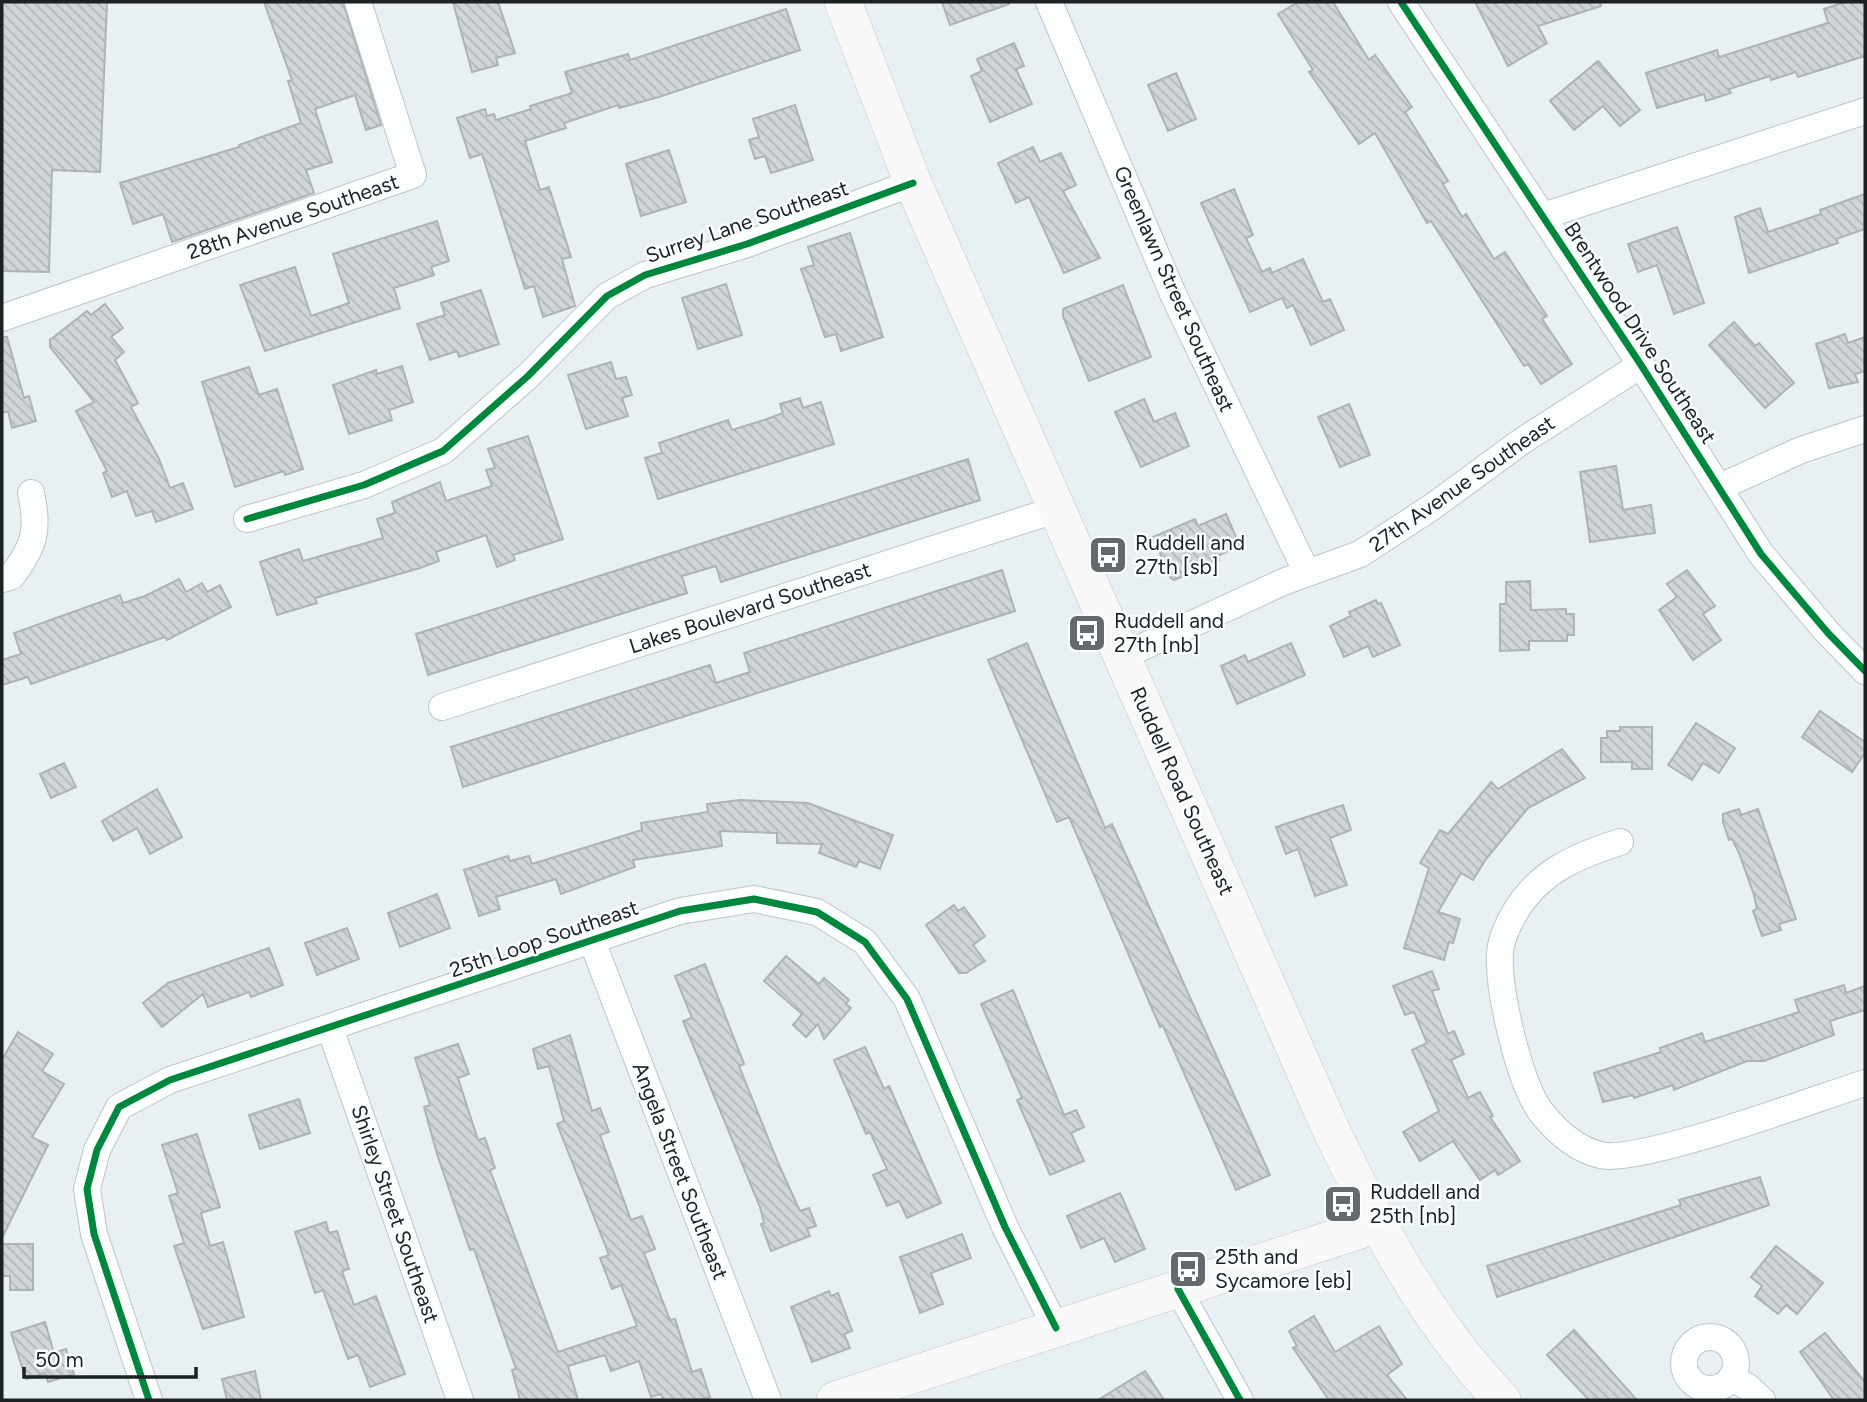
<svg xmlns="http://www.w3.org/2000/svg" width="1867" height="1402" viewBox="0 0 1867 1402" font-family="Figtree,sans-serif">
	<defs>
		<pattern id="building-back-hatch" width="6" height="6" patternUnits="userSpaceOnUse" patternTransform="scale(1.75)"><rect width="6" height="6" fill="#d0d5d8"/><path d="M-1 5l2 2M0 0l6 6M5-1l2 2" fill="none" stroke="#b2b7b9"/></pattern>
	</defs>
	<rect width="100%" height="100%" fill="#e8f0f3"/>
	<g fill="url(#building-back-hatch)" stroke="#adb3b6" stroke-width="2">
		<polygon points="2,2 107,2 100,172 52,170 49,272 2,271"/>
		<polygon points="264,2 343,2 381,125 366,130 355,95 315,109 332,162 306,170 314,193 172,242 163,214 133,224 120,183 239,147 239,145 301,123 288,81 292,80"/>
		<polygon points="453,2 498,2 515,53 496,58 498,65 472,72"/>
		<polygon points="942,2 1009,2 1009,4 950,25"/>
		<polygon points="1298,2 1333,2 1369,60 1375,55 1412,107 1405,112 1448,181 1443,184 1462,217 1466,214 1494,259 1505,252 1547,316 1542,319 1572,364 1541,384 1528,364 1524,366 1431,221 1427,223 1375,133 1359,144 1309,72 1313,70 1278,14"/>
		<polygon points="1475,2 1600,2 1601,6 1538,26 1547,43 1508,66"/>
		<polygon points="1845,2 1865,2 1865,56 1798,77 1796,72 1771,80 1770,76 1729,89 1731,93 1706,101 1704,94 1657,108 1646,73 1717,50 1719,57 1828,23 1824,9"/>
		<polygon points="786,9 800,50 659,97 619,108 618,105 564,123 566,128 525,141 540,190 549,187 571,257 562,259 575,306 543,317 534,286 525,289 482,154 470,158 457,118 485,109 487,116 494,114 496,120 531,109 530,106 572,93 565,72 628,54 630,60"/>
		<polygon points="1014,43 1024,66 1016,69 1032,104 990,122 971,76 982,71 977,59"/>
		<polygon points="1598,61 1640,110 1620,126 1603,106 1574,130 1550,101"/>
		<polygon points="1176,73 1196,119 1168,131 1148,85"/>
		<polygon points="795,105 813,160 771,173 765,156 755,159 749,140 759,137 753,119"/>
		<polygon points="1033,147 1040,162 1061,153 1076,185 1063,191 1100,258 1064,273 1029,197 1016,203 998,163"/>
		<polygon points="669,150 686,202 641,216 626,164"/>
		<polygon points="1234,189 1253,235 1246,238 1262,272 1270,268 1272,273 1303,259 1323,302 1330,299 1344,330 1311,345 1293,305 1287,308 1282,298 1250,312 1201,203"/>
		<polygon points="1865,194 1865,229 1836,239 1838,243 1749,273 1735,217 1760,208 1768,232 1821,214 1820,210"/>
		<polygon points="437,221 449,261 431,267 434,275 394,288 400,308 265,351 240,285 295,267 311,316 349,303 333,254"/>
		<polygon points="1677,227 1704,303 1674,314 1657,265 1638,272 1628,244"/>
		<polygon points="850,233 883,337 841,351 836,334 825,337 801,269 814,265 808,247"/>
		<polygon points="726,284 742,335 698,349 682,298"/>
		<polygon points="1123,285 1151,357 1089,381 1063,316 1063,309"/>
		<polygon points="481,290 499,344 459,357 457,351 430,360 417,324 445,315 441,303"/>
		<polygon points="105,304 123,328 111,337 124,352 115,360 138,403 131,407 159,459 170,488 183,483 193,509 156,522 152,511 136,516 127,491 112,497 103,473 107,471 76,411 94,402 50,347 50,340 87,311 91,315"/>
		<polygon points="1734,322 1755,346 1759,343 1794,383 1765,408 1709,345"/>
		<polygon points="1845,334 1848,343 1865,337 1865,371 1855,374 1858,382 1829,388 1816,344"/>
		<polygon points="2,337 7,337 24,398 29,396 36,421 12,428 8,411 2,413"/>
		<polygon points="611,362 616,379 626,377 632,395 622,398 628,416 586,429 568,375"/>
		<polygon points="402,366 413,402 389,410 392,420 349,434 333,385 376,370 377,374"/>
		<polygon points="249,367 259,395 277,389 303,469 285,475 284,471 235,487 202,382"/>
		<polygon points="800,398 803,408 821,402 834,444 658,499 645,458 662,453 659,443 728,420 732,430 767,419 783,413 780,404"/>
		<polygon points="1144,399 1154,422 1175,413 1189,446 1141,467 1115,412"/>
		<polygon points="1349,404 1370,455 1340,467 1318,417"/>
		<polygon points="528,436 563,539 513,555 515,560 497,567 486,535 436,552 439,561 420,568 315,598 317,603 277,615 260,562 299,549 303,561 383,538 377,519 395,513 392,502 440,482 446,501 492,486 486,470 495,468 488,449"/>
		<polygon points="968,459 980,500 721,582 716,566 682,576 687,593 428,675 416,634"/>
		<polygon points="1616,466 1623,510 1651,505 1655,533 1590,542 1580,472"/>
		<polygon points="1226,514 1240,546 1217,556 1219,560 1174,580 1170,577 1153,537 1195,519 1198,526"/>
		<polygon points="1002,570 1015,611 463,787 451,747 710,665 716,683 750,672 744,653"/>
		<polygon points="1687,570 1715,606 1703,614 1721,640 1693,660 1659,610 1677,597 1667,584"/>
		<polygon points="179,579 186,592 202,583 207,592 220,585 231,607 167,640 165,637 31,684 28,677 2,685 2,660 21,654 14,633 120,595 123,603 145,596"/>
		<polygon points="1530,581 1531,610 1566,609 1566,614 1574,614 1574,635 1567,635 1567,641 1529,641 1529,650 1500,651 1500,604 1506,604 1506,582"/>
		<polygon points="1376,600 1378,604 1381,603 1400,645 1373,657 1368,646 1344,657 1330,626 1351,616 1349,612"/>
		<polygon points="1027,643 1105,828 1112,824 1270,1175 1236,1190 1163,1026 1160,1027 1069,817 1057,822 988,660"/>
		<polygon points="1291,643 1305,675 1237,704 1221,666 1245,655 1248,662"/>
		<polygon points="1820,711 1865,742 1865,753 1852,772 1802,737"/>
		<polygon points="1696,723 1735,748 1719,773 1703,763 1692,780 1668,765"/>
		<polygon points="1620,727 1652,727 1652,769 1632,769 1632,762 1601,762 1601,738 1607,738 1607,731 1620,731"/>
		<polygon points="1562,749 1585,778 1528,808 1486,859 1473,880 1461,873 1438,912 1460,919 1453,943 1449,942 1444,960 1404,948 1429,868 1420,863 1440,830 1448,834 1491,782 1498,789"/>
		<polygon points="64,763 76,787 51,798 40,774"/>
		<polygon points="157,789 182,837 150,854 137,828 113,841 102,821"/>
		<polygon points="740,800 808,803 893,835 880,869 859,861 856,867 819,853 822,844 777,843 777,833 720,831 722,846 633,860 635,867 561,894 556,879 496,897 500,909 479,916 464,870 508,856 510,861 529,856 532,864 642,830 641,823 708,812 707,804"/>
		<polygon points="1343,805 1351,830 1330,838 1347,885 1315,896 1298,849 1286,854 1276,827"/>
		<polygon points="1739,809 1741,815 1758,809 1796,919 1779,924 1781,930 1762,936 1753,911 1757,909 1754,895 1739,853 1732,839 1729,840 1723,822 1723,814"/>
		<polygon points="437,894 450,928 400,947 388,913"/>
		<polygon points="954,905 958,911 964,907 985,936 973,945 985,961 966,973 959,973 926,925"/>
		<polygon points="347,928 359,959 317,975 305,943"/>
		<polygon points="269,948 283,985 251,997 249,992 208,1007 203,994 162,1027 143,1003 168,983"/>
		<polygon points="786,956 819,984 824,978 849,1000 846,1004 851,1008 824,1039 818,1024 806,1037 793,1025 802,1014 764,981"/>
		<polygon points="705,964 744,1064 739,1066 779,1165 800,1211 809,1208 816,1226 807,1229 810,1236 771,1251 761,1224 764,1223 760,1207 683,1021 692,1018 675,976"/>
		<polygon points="1432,971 1439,989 1432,991 1448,1034 1454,1031 1464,1054 1451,1060 1468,1098 1480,1092 1493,1116 1490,1117 1520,1161 1498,1175 1495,1170 1480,1180 1453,1141 1420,1161 1403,1132 1439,1111 1412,1050 1427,1043 1414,1012 1405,1015 1393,986"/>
		<polygon points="1844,985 1846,993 1865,986 1865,1010 1830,1021 1834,1035 1764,1061 1747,1061 1674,1090 1673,1085 1634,1098 1633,1095 1603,1102 1594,1073 1661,1052 1660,1048 1702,1033 1705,1042 1799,1012 1795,1000"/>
		<polygon points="1013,990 1064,1115 1076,1110 1084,1127 1071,1133 1084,1161 1050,1175 1017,1100 1022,1098 981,1004"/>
		<polygon points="18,1032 53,1054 42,1071 64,1084 32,1137 48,1145 2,1238 2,1060"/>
		<polygon points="570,1035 592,1111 600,1108 609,1132 600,1135 631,1220 642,1216 655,1249 644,1253 670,1320 675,1319 692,1372 701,1369 710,1397 699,1400 663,1400 661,1394 651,1397 639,1361 611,1371 605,1355 568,1366 578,1400 520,1400 512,1370 516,1369 474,1249 470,1250 437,1154 424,1107 430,1105 415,1058 458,1044 469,1074 458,1078 478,1140 485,1138 495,1168 490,1170 558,1352 637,1326 621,1285 612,1289 600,1258 609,1255 557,1124 564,1121 549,1066 538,1069 533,1049"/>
		<polygon points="865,1047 884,1089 889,1086 941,1203 907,1218 899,1201 887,1206 873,1175 887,1169 870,1132 866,1134 834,1060"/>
		<polygon points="299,1099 310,1133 260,1149 249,1115"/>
		<polygon points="197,1134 220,1207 201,1213 210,1246 223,1242 244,1317 203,1329 174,1246 184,1243 169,1196 178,1193 162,1145"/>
		<polygon points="1760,1177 1769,1205 1497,1297 1487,1266 1681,1205 1679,1200"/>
		<polygon points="1120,1193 1145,1249 1115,1262 1104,1238 1081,1248 1067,1216"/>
		<polygon points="326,1222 329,1233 337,1231 349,1269 342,1271 354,1305 376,1296 405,1374 370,1387 358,1355 348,1359 323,1290 315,1293 295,1232"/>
		<polygon points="962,1234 971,1258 931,1273 943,1304 920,1313 900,1257"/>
		<polygon points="2,1244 33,1244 33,1290 10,1290 10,1276 2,1276"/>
		<polygon points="1776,1246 1823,1283 1797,1314 1786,1305 1778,1314 1755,1296 1762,1286 1751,1277"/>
		<polygon points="829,1291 831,1296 838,1293 852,1331 844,1334 850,1348 812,1362 791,1307"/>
		<polygon points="1314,1316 1335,1352 1379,1326 1402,1364 1387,1375 1407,1400 1329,1400 1293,1348 1297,1346 1289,1331"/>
		<polygon points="45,1322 54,1353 66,1349 74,1374 48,1382 45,1373 26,1379 11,1333"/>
		<polygon points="1574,1330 1637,1400 1589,1400 1547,1355"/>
		<polygon points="1825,1333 1865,1382 1865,1400 1834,1400 1800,1352"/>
		<polygon points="255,1371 261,1400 227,1400 222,1379"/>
		<polygon points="1145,1371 1164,1400 1098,1400"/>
	</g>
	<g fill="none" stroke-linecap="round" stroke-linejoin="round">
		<defs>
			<g id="street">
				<polyline points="1049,2 1173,294 1307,573"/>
				<polyline points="1401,2 1641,365 1761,554 1828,633 1865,671"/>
				<polyline points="1543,216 1865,111"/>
				<polyline points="2,318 413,175 358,2"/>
				<polyline points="1720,487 1801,450 1865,429"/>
				<polyline points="247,519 364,485 443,451 528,376 607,296 645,275 747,244 913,183"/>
				<path d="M 2,579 L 12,576 C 35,545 39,530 31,493"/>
				<polyline points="1121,657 1283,582 1360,554 1432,507 1522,441 1641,365"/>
				<polyline points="442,707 1058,509"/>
				<path d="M 1620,842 C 1576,856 1538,872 1514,914 C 1508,924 1500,942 1500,954 C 1498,991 1519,1082 1541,1112 C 1556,1131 1576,1149 1600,1155 C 1639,1165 1817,1098 1865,1083"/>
				<polyline points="592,941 768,1400"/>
				<polyline points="330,1028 460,1400"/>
				<polyline points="1178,1289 1240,1400"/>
				<circle cx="1710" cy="1363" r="26"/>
				<polyline points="1731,1378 1748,1387 1762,1400"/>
				<polyline points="149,1400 94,1234 87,1189 97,1150 119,1107 170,1080 680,911 754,899 817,912 865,942 907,999 1005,1227 1056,1328"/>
			</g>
			<g id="secondary">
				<path d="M 843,2 L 913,183 L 1327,1121 C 1375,1223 1424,1318 1502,1400"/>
				<polyline points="835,1400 1376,1225"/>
			</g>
		</defs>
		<use href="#street" stroke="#bec5c8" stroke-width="28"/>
		<use href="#secondary" stroke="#bec5c8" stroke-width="38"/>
		<use href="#street" stroke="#fcfdfd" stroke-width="26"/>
		<use href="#secondary" stroke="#f9f8f9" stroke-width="37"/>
		<defs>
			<g id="cycleway">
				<polyline points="1401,2 1641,365 1761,554 1828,633 1865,671"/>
				<polyline points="247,519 364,485 443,451 528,376 607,296 645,275 747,244 913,183"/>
				<polyline points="1178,1289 1240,1400"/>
				<polyline points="149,1400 94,1234 87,1189 97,1150 119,1107 170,1080 680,911 754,899 817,912 865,942 907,999 1005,1227 1056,1328"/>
			</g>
		</defs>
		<use href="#cycleway" stroke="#fafdfe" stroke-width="11"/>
		<use href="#cycleway" stroke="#00873e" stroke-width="7"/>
	</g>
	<defs>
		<symbol id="bus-square" viewBox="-11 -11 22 22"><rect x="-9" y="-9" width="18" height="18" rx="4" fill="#63696c" stroke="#fafdfe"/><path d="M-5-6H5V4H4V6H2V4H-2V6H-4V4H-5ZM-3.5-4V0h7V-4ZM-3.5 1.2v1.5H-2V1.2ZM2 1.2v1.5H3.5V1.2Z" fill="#fff"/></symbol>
	</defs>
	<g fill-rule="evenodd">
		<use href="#bus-square" x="1086" y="533" width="44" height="44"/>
		<use href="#bus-square" x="1065" y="611" width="44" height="44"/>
		<use href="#bus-square" x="1321" y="1182" width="44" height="44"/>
		<use href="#bus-square" x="1166" y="1247" width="44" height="44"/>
	</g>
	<g text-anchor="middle" stroke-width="5" stroke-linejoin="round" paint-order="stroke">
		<g font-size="21" fill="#1c2124" stroke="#fafdfe">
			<text transform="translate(293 217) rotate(-19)" y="7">28th Avenue Southeast</text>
			<text transform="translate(747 222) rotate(-19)" y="7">Surrey Lane Southeast</text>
			<text transform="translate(1174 289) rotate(66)" y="7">Greenlawn Street Southeast</text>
			<text transform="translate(1640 333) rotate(57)" y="7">Brentwood Drive Southeast</text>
			<text transform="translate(1462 484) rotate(-35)" y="7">27th Avenue Southeast</text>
			<text transform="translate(750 608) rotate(-18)" y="7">Lakes Boulevard Southeast</text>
			<text transform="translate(1182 791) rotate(66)" y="7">Ruddell Road Southeast</text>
			<text transform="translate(544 939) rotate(-19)" y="7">25th Loop Southeast</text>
			<text transform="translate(680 1171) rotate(69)" y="7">Angela Street Southeast</text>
			<text transform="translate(395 1214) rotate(71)" y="7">Shirley Street Southeast</text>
		</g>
		<g font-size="21" fill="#1c2124" stroke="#fafdfe" text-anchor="start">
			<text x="1135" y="550">Ruddell and<tspan x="1135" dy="24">27th [sb]</tspan></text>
			<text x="1114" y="628">Ruddell and<tspan x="1114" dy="24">27th [nb]</tspan></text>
			<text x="1370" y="1199">Ruddell and<tspan x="1370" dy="24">25th [nb]</tspan></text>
			<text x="1215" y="1264">25th and<tspan x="1215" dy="24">Sycamore [eb]</tspan></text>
		</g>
	</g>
	<rect width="1867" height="1402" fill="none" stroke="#1c2124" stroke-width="7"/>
	<path d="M24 1367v10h172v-10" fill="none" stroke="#1c2124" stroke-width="3.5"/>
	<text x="35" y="1367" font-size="21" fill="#1c2124" stroke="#fafdfe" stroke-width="5" paint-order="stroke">50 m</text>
</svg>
